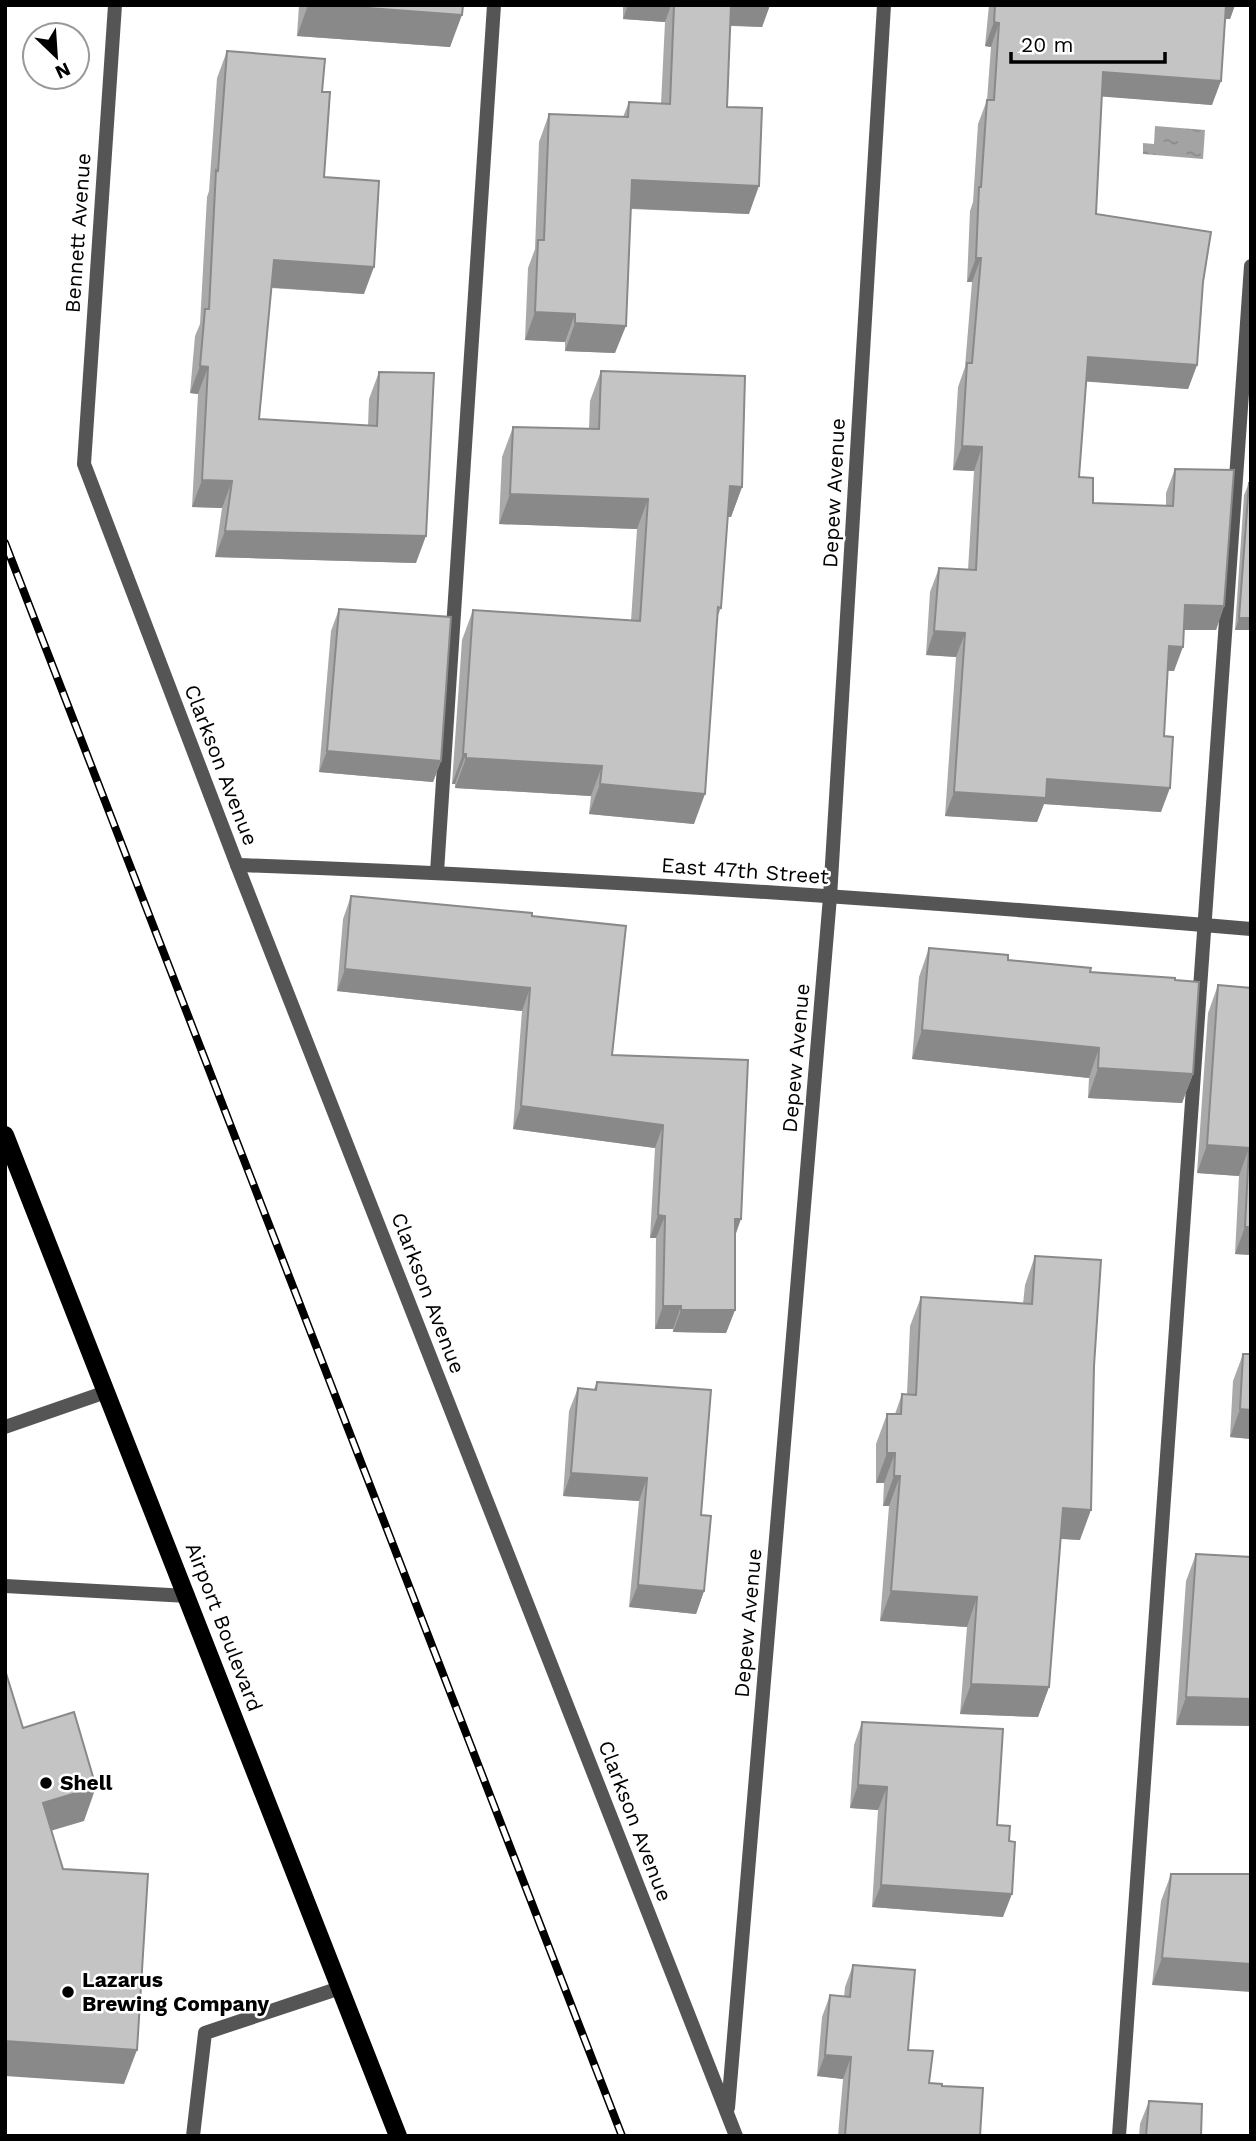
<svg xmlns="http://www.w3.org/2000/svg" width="1256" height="2141" viewBox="0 0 1256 2141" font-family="'Work Sans',sans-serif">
	<defs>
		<pattern id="water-ripples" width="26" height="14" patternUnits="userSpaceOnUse" patternTransform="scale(1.75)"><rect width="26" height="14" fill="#a3a3a3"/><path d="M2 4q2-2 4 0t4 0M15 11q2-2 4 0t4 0" fill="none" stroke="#8b8b8b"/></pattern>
	</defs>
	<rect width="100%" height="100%" fill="#fff"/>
	<polygon fill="url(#water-ripples)" points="1155,126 1205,130 1203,159 1143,154 1143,143 1154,144"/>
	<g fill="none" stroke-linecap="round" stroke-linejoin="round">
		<g stroke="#555" stroke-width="14">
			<polyline points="437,872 494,5"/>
			<polyline points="5,1427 106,1392"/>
			<polyline points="193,2136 205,2033 340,1988"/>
			<polyline points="1119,2136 1251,266"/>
		</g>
		<g stroke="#555" stroke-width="14">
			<polyline points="115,5 84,464 237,865 736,2136"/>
			<path d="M 237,865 C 575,877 914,900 1251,929"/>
			<polyline points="5,1586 188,1596"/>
			<polyline points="728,2108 830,897 884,5"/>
		</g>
		<polyline stroke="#000" stroke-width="18" points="5,1135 398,2136"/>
		<defs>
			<polyline id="rail" points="5,543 622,2136"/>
		</defs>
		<use href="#rail" stroke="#000" stroke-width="8"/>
		<use href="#rail" stroke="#fff" stroke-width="5" stroke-dasharray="16" stroke-linecap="butt"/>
	</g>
	<g fill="#a9a9a9">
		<polygon points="299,5 463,5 450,47 297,36"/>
		<polygon points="623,5 770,5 762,27 730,26 727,107 749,214 631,209 615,353 565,351 565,342 525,340 528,268 535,249 539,142 549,114 623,117 629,102 661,104 665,22 623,19"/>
		<polygon points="989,5 1235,5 1230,19 1225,19 1212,105 1102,96 1096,214 1203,282 1197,365 1188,389 1086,381 1079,477 1093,503 1166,506 1166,493 1175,469 1224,606 1216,630 1184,630 1174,671 1168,671 1164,736 1161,812 1044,804 1037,822 945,816 956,657 926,655 930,592 939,568 968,570 974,471 953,470 958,387 965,367 972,282 967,282 970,211 973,202 978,124 987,100 991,47 985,46"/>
		<polygon points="227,51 322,92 324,177 364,294 271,288 259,419 368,426 369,399 379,372 416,563 215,557 222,508 192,507 198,394 190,393 195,336 200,324 207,197 209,191 217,78"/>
		<polygon points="601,371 742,487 731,517 728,517 721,608 717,618 694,824 589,814 591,796 455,788 455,784 452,784 462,640 473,610 631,621 637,529 499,524 502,457 513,427 589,429 590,401"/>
		<polygon points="1249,483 1251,630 1235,630 1244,495"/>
		<polygon points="339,609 441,761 433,782 319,772 331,631"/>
		<polygon points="351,896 532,916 612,1055 748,1060 735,1236 735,1310 726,1333 673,1332 673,1329 655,1329 656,1238 650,1238 655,1148 513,1129 522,1011 337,991 343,919"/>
		<polygon points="929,948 1090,972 1193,1074 1182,1103 1088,1098 1089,1078 912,1059 919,977"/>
		<polygon points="1218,985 1251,988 1251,1255 1235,1254 1239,1176 1197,1173 1208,1013"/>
		<polygon points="1035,1256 1080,1540 1060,1539 1049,1687 1038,1717 960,1714 967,1627 880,1621 889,1506 883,1506 884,1483 876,1483 876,1444 887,1414 895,1414 902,1394 907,1394 910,1326 921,1297 1023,1304 1025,1285"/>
		<polygon points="1243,1354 1251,1354 1251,1439 1230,1437 1233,1381"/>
		<polygon points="597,1382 701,1515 704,1591 696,1614 629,1607 639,1501 563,1496 569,1411 578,1388 594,1389"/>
		<polygon points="1196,1554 1251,1557 1176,1725 1186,1581"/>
		<polygon points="862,1722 997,1825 1003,1917 872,1907 878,1810 850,1808 854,1745"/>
		<polygon points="1171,1874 1251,1874 1152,1985 1161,1901"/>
		<polygon points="853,1965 929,2083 942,2086 980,2136 838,2136 843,2079 817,2076 822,2017 830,1995 844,1997 845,1987"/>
		<polygon points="1149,2101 1201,2136 1139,2136 1140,2124"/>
	</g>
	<g fill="#898989">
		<polygon points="308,5 328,5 462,15 450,47 297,36"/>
		<polygon points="628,5 671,5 665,22 623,19"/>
		<polygon points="729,5 770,5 762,27 722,25"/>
		<polygon points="1223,5 1235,5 1230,19 1218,19"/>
		<polygon points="994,22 999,23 991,47 985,46"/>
		<polygon points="1103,72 1221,81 1212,105 1095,96"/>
		<polygon points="632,180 759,186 749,214 622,208"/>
		<polygon points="976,258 981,258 972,282 967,282"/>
		<polygon points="274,260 374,267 364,294 264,287"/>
		<polygon points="535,312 575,314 565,342 525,340"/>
		<polygon points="575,323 626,326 615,353 565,351"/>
		<polygon points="1088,357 1197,365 1188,389 1079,381"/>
		<polygon points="200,366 208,367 198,394 190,393"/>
		<polygon points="962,446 982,447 974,471 953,470"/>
		<polygon points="202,480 232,481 222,508 192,507"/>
		<polygon points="730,486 742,487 731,517 719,516"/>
		<polygon points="510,494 648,499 637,529 499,524"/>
		<polygon points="225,531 426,536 416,563 215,557"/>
		<polygon points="1185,605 1224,606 1216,630 1176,630"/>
		<polygon points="1239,618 1251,618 1251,630 1235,630"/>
		<polygon points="934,631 965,633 956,657 926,655"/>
		<polygon points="1169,646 1183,647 1174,671 1160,670"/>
		<polygon points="327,751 441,761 433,782 319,772"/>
		<polygon points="463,754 466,754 455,784 452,784"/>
		<polygon points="466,758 602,766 591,796 455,788"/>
		<polygon points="1047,779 1170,788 1161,812 1044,804 1037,822 945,816 954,792"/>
		<polygon points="600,784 705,794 694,824 589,814"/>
		<polygon points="345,969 530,988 522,1011 337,991"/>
		<polygon points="922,1030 1099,1048 1089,1078 912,1059"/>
		<polygon points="1098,1068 1193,1074 1182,1103 1088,1098"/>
		<polygon points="521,1106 663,1125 655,1148 513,1129"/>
		<polygon points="1207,1145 1249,1148 1239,1176 1197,1173"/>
		<polygon points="658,1215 665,1216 656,1238 650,1238"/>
		<polygon points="735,1219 741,1219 733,1242"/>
		<polygon points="1245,1227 1251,1227 1251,1255 1235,1254"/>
		<polygon points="663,1306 681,1306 673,1329 655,1329"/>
		<polygon points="681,1310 735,1310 726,1333 673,1332"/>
		<polygon points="1240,1409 1251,1410 1251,1439 1230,1437"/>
		<polygon points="887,1453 895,1453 884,1483 876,1483"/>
		<polygon points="571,1473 647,1478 639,1501 563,1496"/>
		<polygon points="894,1476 900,1476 889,1506 883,1506"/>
		<polygon points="1063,1508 1091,1510 1080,1540 1052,1538"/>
		<polygon points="638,1585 704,1591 696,1614 629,1607"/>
		<polygon points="891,1591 977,1597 967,1627 880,1621"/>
		<polygon points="971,1684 1049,1687 1038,1717 960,1714"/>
		<polygon points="1186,1697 1251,1699 1251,1726 1176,1725"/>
		<polygon points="858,1785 887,1787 878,1810 850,1808"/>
		<polygon points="96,1787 84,1821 30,1837 43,1803"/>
		<polygon points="881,1885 1012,1894 1003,1917 872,1907"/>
		<polygon points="1162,1958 1251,1964 1251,1992 1152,1985"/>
		<polygon points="5,2041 137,2050 124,2084 5,2076"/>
		<polygon points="825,2055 851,2057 843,2079 817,2076"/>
	</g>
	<g fill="#c4c4c4" stroke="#898989" stroke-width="2">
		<polygon points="328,5 463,5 462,15"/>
		<polygon points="674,5 731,5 727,107 762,108 759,186 632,180 626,326 575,323 575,314 535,312 538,240 544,240 549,114 628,117 629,102 670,104"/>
		<polygon points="995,5 1226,5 1221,81 1103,72 1096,214 1211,232 1203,282 1197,365 1088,357 1079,477 1093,478 1093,503 1173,506 1175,469 1234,470 1224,606 1185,605 1183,647 1169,646 1164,736 1173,737 1170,788 1047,779 1046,798 954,792 965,633 934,631 939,568 976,570 982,447 962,446 967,363 972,363 981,258 976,258 979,187 981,187 987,100 994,100 999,23 994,22"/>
		<polygon points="227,51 325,59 322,92 330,92 324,177 379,181 374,267 274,260 259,419 377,426 379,372 434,373 426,536 225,531 232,481 202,480 208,367 200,366 205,309 209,309 216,170 218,171"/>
		<polygon points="601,371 745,376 742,487 730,486 721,608 718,607 705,794 600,784 602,766 466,758 466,754 463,754 473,610 640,621 648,499 510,494 513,427 599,429"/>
		<polygon points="1249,483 1251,483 1251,618 1239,618"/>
		<polygon points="339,609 451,617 441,761 327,751"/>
		<polygon points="351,896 532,913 532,916 626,926 612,1055 748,1060 741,1219 735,1219 735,1310 681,1310 681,1306 663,1306 665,1216 658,1215 663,1125 521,1106 530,988 345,969"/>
		<polygon points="929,948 1008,955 1008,960 1091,968 1090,972 1175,978 1175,980 1199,982 1193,1074 1098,1068 1099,1048 922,1030"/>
		<polygon points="1218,985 1251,988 1251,1227 1245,1227 1249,1148 1207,1145"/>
		<polygon points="1035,1256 1101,1260 1094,1366 1091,1510 1063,1508 1049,1687 971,1684 977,1597 891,1591 900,1476 894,1476 895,1453 887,1453 887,1414 901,1414 902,1394 916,1395 921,1297 1032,1304"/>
		<polygon points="1243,1354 1251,1354 1251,1410 1240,1409"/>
		<polygon points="597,1382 711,1390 701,1515 711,1516 704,1591 638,1585 647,1478 571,1473 578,1388 596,1390"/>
		<polygon points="1196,1554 1251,1557 1251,1699 1186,1697"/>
		<polygon points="5,1670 23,1728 74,1712 96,1787 43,1803 63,1869 148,1874 137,2050 5,2041"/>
		<polygon points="862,1722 1003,1729 997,1825 1010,1826 1009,1841 1015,1842 1012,1894 881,1885 887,1787 858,1785"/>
		<polygon points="1171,1874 1251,1874 1251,1964 1162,1958"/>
		<polygon points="853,1965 915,1970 908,2050 933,2051 929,2083 942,2084 942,2086 983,2088 980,2136 845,2136 851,2057 825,2055 830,1995 850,1997"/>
		<polygon points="1149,2101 1202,2104 1201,2136 1146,2136"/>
	</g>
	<g fill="#000" stroke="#fff" stroke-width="2.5">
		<circle cx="46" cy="1783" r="7"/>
		<circle cx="68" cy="1992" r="7"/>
	</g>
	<g text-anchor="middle" stroke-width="5" stroke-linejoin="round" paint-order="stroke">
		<g font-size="21" fill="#000" stroke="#fff">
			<text transform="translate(78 233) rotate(-86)" y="7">Bennett Avenue</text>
			<text transform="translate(834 493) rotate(-87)" y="7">Depew Avenue</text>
			<text transform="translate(221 765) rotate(69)" y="7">Clarkson Avenue</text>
			<text transform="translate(745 871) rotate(4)" y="7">East 47th Street</text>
			<text transform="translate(796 1058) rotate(-85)" y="7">Depew Avenue</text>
			<text transform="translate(428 1293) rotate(69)" y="7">Clarkson Avenue</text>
			<text transform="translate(748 1623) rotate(-85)" y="7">Depew Avenue</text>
			<text transform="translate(224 1627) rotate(69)" y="7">Airport Boulevard</text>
			<text transform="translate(635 1821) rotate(69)" y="7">Clarkson Avenue</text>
		</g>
		<g font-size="21" font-weight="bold" fill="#000" stroke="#fff" text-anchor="start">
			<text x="60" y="1790">Shell</text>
			<text x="82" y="1987">Lazarus<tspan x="82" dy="24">Brewing Company</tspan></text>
		</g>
	</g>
	<rect width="1256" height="2141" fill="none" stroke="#000000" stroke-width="14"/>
	<g transform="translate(56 56) rotate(155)"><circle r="33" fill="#ffffff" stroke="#999999" stroke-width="2"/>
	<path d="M0-5L12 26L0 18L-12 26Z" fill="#000000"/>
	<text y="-10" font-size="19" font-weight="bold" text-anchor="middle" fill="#000000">N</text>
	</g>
	<path d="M1011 52v10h154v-10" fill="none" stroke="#000000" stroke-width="3.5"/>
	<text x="1021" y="52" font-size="21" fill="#000000" stroke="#ffffff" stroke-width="5" paint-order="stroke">20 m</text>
</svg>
